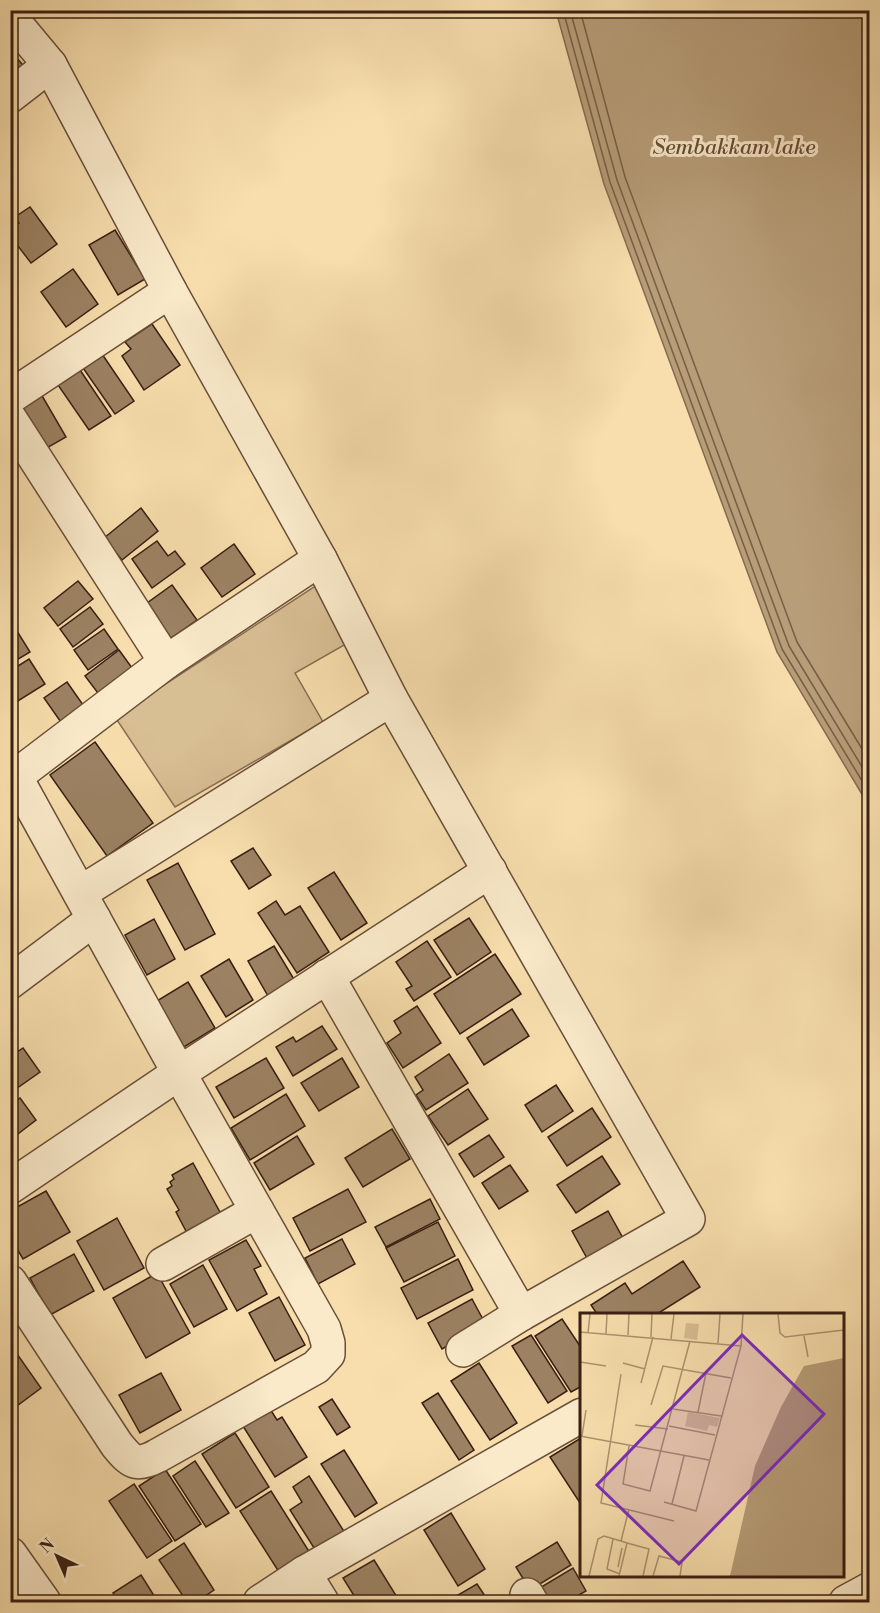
<svg xmlns="http://www.w3.org/2000/svg" width="880" height="1613" viewBox="0 0 880 1613" font-family="'Libre Bodoni',serif">
	<rect width="100%" height="100%" fill="#f8dead"/>
	<filter id="stains"><feTurbulence type="fractalNoise" baseFrequency=".00333" numOctaves="4"/><feColorMatrix values="0 0 0 0 .2 0 0 0 0 .09 0 0 0 0 .02 0 0 0 .5 -.17"/></filter>
	<radialGradient id="worn" r=".72"><stop offset=".6" stop-color="#630" stop-opacity="0"/><stop offset="1" stop-color="#630" stop-opacity=".3"/></radialGradient>
	<polygon fill="#d8be93" stroke="#886e52" stroke-width="1.5" points="323,581 353,640 295,673 323,722 175,807 115,717"/>
	<polygon fill="#b79d78" stroke="#856b4f" stroke-width="1.5" points="556,11 869,11 869,806 777,652 604,184"/>
	<g fill="none" stroke-linecap="round" stroke-linejoin="round">
		<g stroke="#785e45" stroke-width="1.5">
			<polyline points="563,10 610,182 782,649 870,794"/>
			<polyline points="570,10 617,180 789,646 870,780"/>
			<polyline points="580,10 625,177 797,642 870,762"/>
		</g>
	</g>
	<g fill="#9c8263" stroke="#391f12" stroke-width="1.5">
		<polygon points="16,57 27,70 10,85 10,61"/>
		<polygon points="30,207 57,244 31,263 18,246 14,249 10,245 10,229 19,223 15,217"/>
		<polygon points="115,230 145,279 118,295 89,245"/>
		<polygon points="73,269 98,304 66,327 41,292"/>
		<polygon points="152,324 180,365 144,390 122,356 131,349 125,342"/>
		<polygon points="102,354 134,401 115,414 83,368"/>
		<polygon points="80,370 111,416 89,430 58,385"/>
		<polygon points="41,394 66,437 45,449 21,406"/>
		<polygon points="141,508 158,531 122,560 104,538"/>
		<polygon points="157,541 168,556 175,551 185,564 152,588 132,559"/>
		<polygon points="234,544 255,574 222,597 201,568"/>
		<polygon points="78,581 93,599 58,626 44,608"/>
		<polygon points="172,585 197,620 160,646 136,611"/>
		<polygon points="90,607 103,624 73,647 60,629"/>
		<polygon points="12,623 30,652 10,664 10,624"/>
		<polygon points="104,629 118,649 88,670 74,650"/>
		<polygon points="119,650 135,672 101,697 85,676"/>
		<polygon points="29,659 45,684 10,706 10,671"/>
		<polygon points="67,682 88,712 65,728 44,698"/>
		<polygon points="95,742 153,823 107,856 50,775"/>
		<polygon points="253,848 271,875 249,889 231,861"/>
		<polygon points="178,863 215,934 185,950 147,880"/>
		<polygon points="334,872 367,923 341,940 308,888"/>
		<polygon points="276,901 285,915 300,906 329,952 297,973 258,913"/>
		<polygon points="469,918 491,952 457,975 434,940"/>
		<polygon points="154,919 175,959 147,975 125,935"/>
		<polygon points="427,941 451,977 414,1001 406,989 412,986 396,962"/>
		<polygon points="274,946 295,981 268,996 248,961"/>
		<polygon points="495,954 521,994 460,1034 434,994"/>
		<polygon points="229,959 253,1000 226,1017 201,976"/>
		<polygon points="188,982 215,1028 179,1050 152,1004"/>
		<polygon points="417,1006 441,1043 403,1068 387,1043 401,1033 394,1021"/>
		<polygon points="512,1009 529,1036 484,1065 467,1038"/>
		<polygon points="322,1026 337,1049 293,1076 276,1047 293,1037 296,1042"/>
		<polygon points="23,1048 40,1072 10,1093 10,1057"/>
		<polygon points="449,1054 468,1083 426,1110 416,1095 423,1090 415,1077"/>
		<polygon points="266,1058 284,1088 234,1118 216,1087"/>
		<polygon points="342,1058 359,1087 319,1111 301,1083"/>
		<polygon points="556,1085 573,1111 542,1132 525,1105"/>
		<polygon points="468,1089 488,1119 448,1145 428,1116"/>
		<polygon points="286,1094 305,1126 250,1160 231,1128"/>
		<polygon points="20,1098 36,1120 10,1140 10,1105"/>
		<polygon points="592,1108 611,1137 567,1166 548,1137"/>
		<polygon points="392,1129 410,1159 363,1187 345,1158"/>
		<polygon points="489,1135 504,1157 474,1177 459,1154"/>
		<polygon points="297,1136 314,1164 270,1190 254,1163"/>
		<polygon points="602,1156 620,1184 576,1213 557,1185"/>
		<polygon points="193,1163 221,1214 187,1233 176,1212 179,1210 167,1189 172,1186 170,1182 174,1179 172,1175"/>
		<polygon points="510,1165 528,1191 499,1209 482,1183"/>
		<polygon points="348,1189 366,1222 310,1251 293,1218"/>
		<polygon points="46,1191 70,1232 23,1259 10,1237 10,1211"/>
		<polygon points="430,1199 440,1219 386,1247 375,1227"/>
		<polygon points="608,1211 624,1240 588,1260 572,1231"/>
		<polygon points="117,1218 144,1268 104,1290 77,1241"/>
		<polygon points="438,1222 455,1256 404,1282 386,1248"/>
		<polygon points="342,1239 355,1264 318,1284 305,1258"/>
		<polygon points="246,1240 261,1266 254,1269 267,1294 237,1311 209,1260"/>
		<polygon points="74,1254 94,1291 50,1315 30,1278"/>
		<polygon points="458,1259 473,1290 417,1319 401,1288"/>
		<polygon points="683,1261 700,1287 657,1314 597,1314 591,1305 625,1283 632,1294"/>
		<polygon points="203,1265 227,1309 194,1327 170,1284"/>
		<polygon points="157,1273 190,1333 146,1358 113,1298"/>
		<polygon points="279,1297 305,1345 275,1361 249,1313"/>
		<polygon points="472,1299 486,1325 442,1349 428,1323"/>
		<polygon points="562,1319 582,1349 582,1386 571,1392 535,1336"/>
		<polygon points="531,1335 567,1391 548,1403 512,1346"/>
		<polygon points="10,1344 41,1388 10,1411"/>
		<polygon points="479,1363 517,1423 490,1440 451,1381"/>
		<polygon points="161,1373 181,1410 140,1433 119,1395"/>
		<polygon points="438,1393 474,1450 459,1460 422,1403"/>
		<polygon points="332,1399 350,1427 337,1435 319,1407"/>
		<polygon points="270,1409 277,1420 282,1417 307,1457 275,1477 243,1426"/>
		<polygon points="235,1433 269,1487 236,1508 202,1454"/>
		<polygon points="581,1438 582,1439 582,1506 550,1457"/>
		<polygon points="344,1450 377,1503 355,1517 321,1464"/>
		<polygon points="195,1461 229,1513 206,1527 173,1476"/>
		<polygon points="165,1469 201,1524 175,1541 139,1486"/>
		<polygon points="309,1476 345,1533 316,1551 290,1510 302,1502 293,1487"/>
		<polygon points="134,1484 172,1541 147,1558 109,1501"/>
		<polygon points="271,1491 310,1553 279,1572 240,1511"/>
		<polygon points="451,1513 485,1569 458,1586 424,1530"/>
		<polygon points="557,1542 571,1565 530,1590 516,1567"/>
		<polygon points="184,1543 214,1590 196,1602 187,1602 159,1560"/>
		<polygon points="374,1560 400,1602 358,1602 343,1578"/>
		<polygon points="573,1568 586,1591 567,1602 546,1602 538,1589"/>
		<polygon points="141,1575 158,1602 119,1602 113,1593"/>
		<polygon points="477,1584 489,1602 446,1602"/>
	</g>
	<g fill="none" stroke-linecap="round" stroke-linejoin="round">
		<defs>
			<g id="minor">
				<polyline points="10,17 50,65 170,291 320,559 391,699 688,1219 521,1314 463,1350"/>
				<polyline points="10,96 50,65"/>
				<polyline points="10,397 170,291"/>
				<polyline points="10,419 166,662"/>
				<path d="M 10,767 L 179,1073 L 324,1329 L 328,1343 L 328,1354 L 316,1367 L 157,1456 C 136,1467 131,1462 117,1445 L 10,1282"/>
				<polyline points="16,776 166,662 320,559"/>
				<polyline points="80,893 391,699"/>
				<polyline points="327,976 521,1314"/>
				<polyline points="10,982 94,919"/>
				<polyline points="10,1187 179,1073 490,871"/>
				<polyline points="163,1264 257,1211"/>
				<polyline points="10,1554 44,1602"/>
				<polyline points="304,1573 322,1602"/>
				<polyline points="527,1595 531,1602"/>
				<polyline points="260,1602 304,1573 582,1415"/>
				<polyline points="846,1602 870,1589"/>
			</g>
		</defs>
		<use href="#minor" stroke="#694f39" stroke-width="36"/>
		<use href="#minor" stroke="#faeaca" stroke-width="33"/>
	</g>
	<g text-anchor="middle" stroke-width="6" stroke-linejoin="round" paint-order="stroke">
		<g font-size="22" font-style="italic" fill="#654b36" stroke="#faeaca">
			<text x="734" y="154">Sembakkam lake</text>
		</g>
	</g>
	<g transform="translate(580 1313)">
		<rect width="264" height="264" fill="#f8dead"/>
		<path d="M 106,10 L 119,11 L 117,27 L 104,25 ZM 108,99 L 140,105 L 137,114 L 129,112 L 127,118 L 105,113 Z" fill="#d8be93"/>
		<path d="M 264,45 L 264,263 L 150,263 L 175,153 L 201,94 L 224,53 Z" fill="#b79d78"/>
		<path fill="none" stroke="#ac926f" stroke-width="1.5" d="M 198,1 L 200,20 L 205,24 L 264,17M 0,19 L 161,33M 8,20 L 10,1M 26,21 L 27,1M 48,22 L 49,1M 224,23 L 228,44M 71,24 L 72,1M 91,26 L 94,1M 138,30 L 140,1M 0,49 L 26,53M 43,50 L 65,56M 41,61 L 21,190 L 94,208M 61,70 L 73,24M 71,92 L 83,53 L 151,65M 93,96 L 141,103M 118,99 L 126,60M 55,112 L 88,116M 89,113 L 135,122M 0,123 L 129,147M 2,123 L 6,97M 49,133 L 43,171 L 70,178 L 110,28M 84,189 L 116,198 L 161,33 L 163,1M 92,191 L 104,143M 33,226 L 27,256 L 40,261M 47,230 L 69,236 L 63,263M 38,254 L 42,235M 9,263 L 18,226 L 24,223 L 41,228M 39,263 L 47,230 L 41,228 L 49,196M 73,263 L 79,243 L 102,249 L 100,263"/>
		<path fill="#7b2cbf" fill-opacity="0.15" stroke="#7b2cbf" stroke-width="3" d="M 162,22 L 244,101 L 99,251 L 17,172 Z"/>
		<rect width="264" height="264" fill="none" stroke="#391f12" stroke-width="3"/>
	</g>
	<rect width="880" height="1613" fill="none" stroke="#f8dead" stroke-width="36"/>
	<rect x="12" y="12" width="856" height="1589" fill="none" stroke="#391f12" stroke-width="3"/>
	<rect x="18" y="18" width="844" height="1577" fill="none" stroke="#391f12" stroke-width="1.5"/>
	<g transform="translate(57 1556) rotate(316)" stroke="#faeaca" stroke-width="4.5" paint-order="stroke">
	<path d="M0-4.5L10 22L0 15L-10 22Z" fill="#391f12"/>
	<text y="-9" font-size="16" font-weight="bold" text-anchor="middle" fill="#391f12">N</text>
	</g>
	<rect width="100%" height="100%" filter="url(#stains)"/>
	<rect width="100%" height="100%" fill="url(#worn)"/>
</svg>
